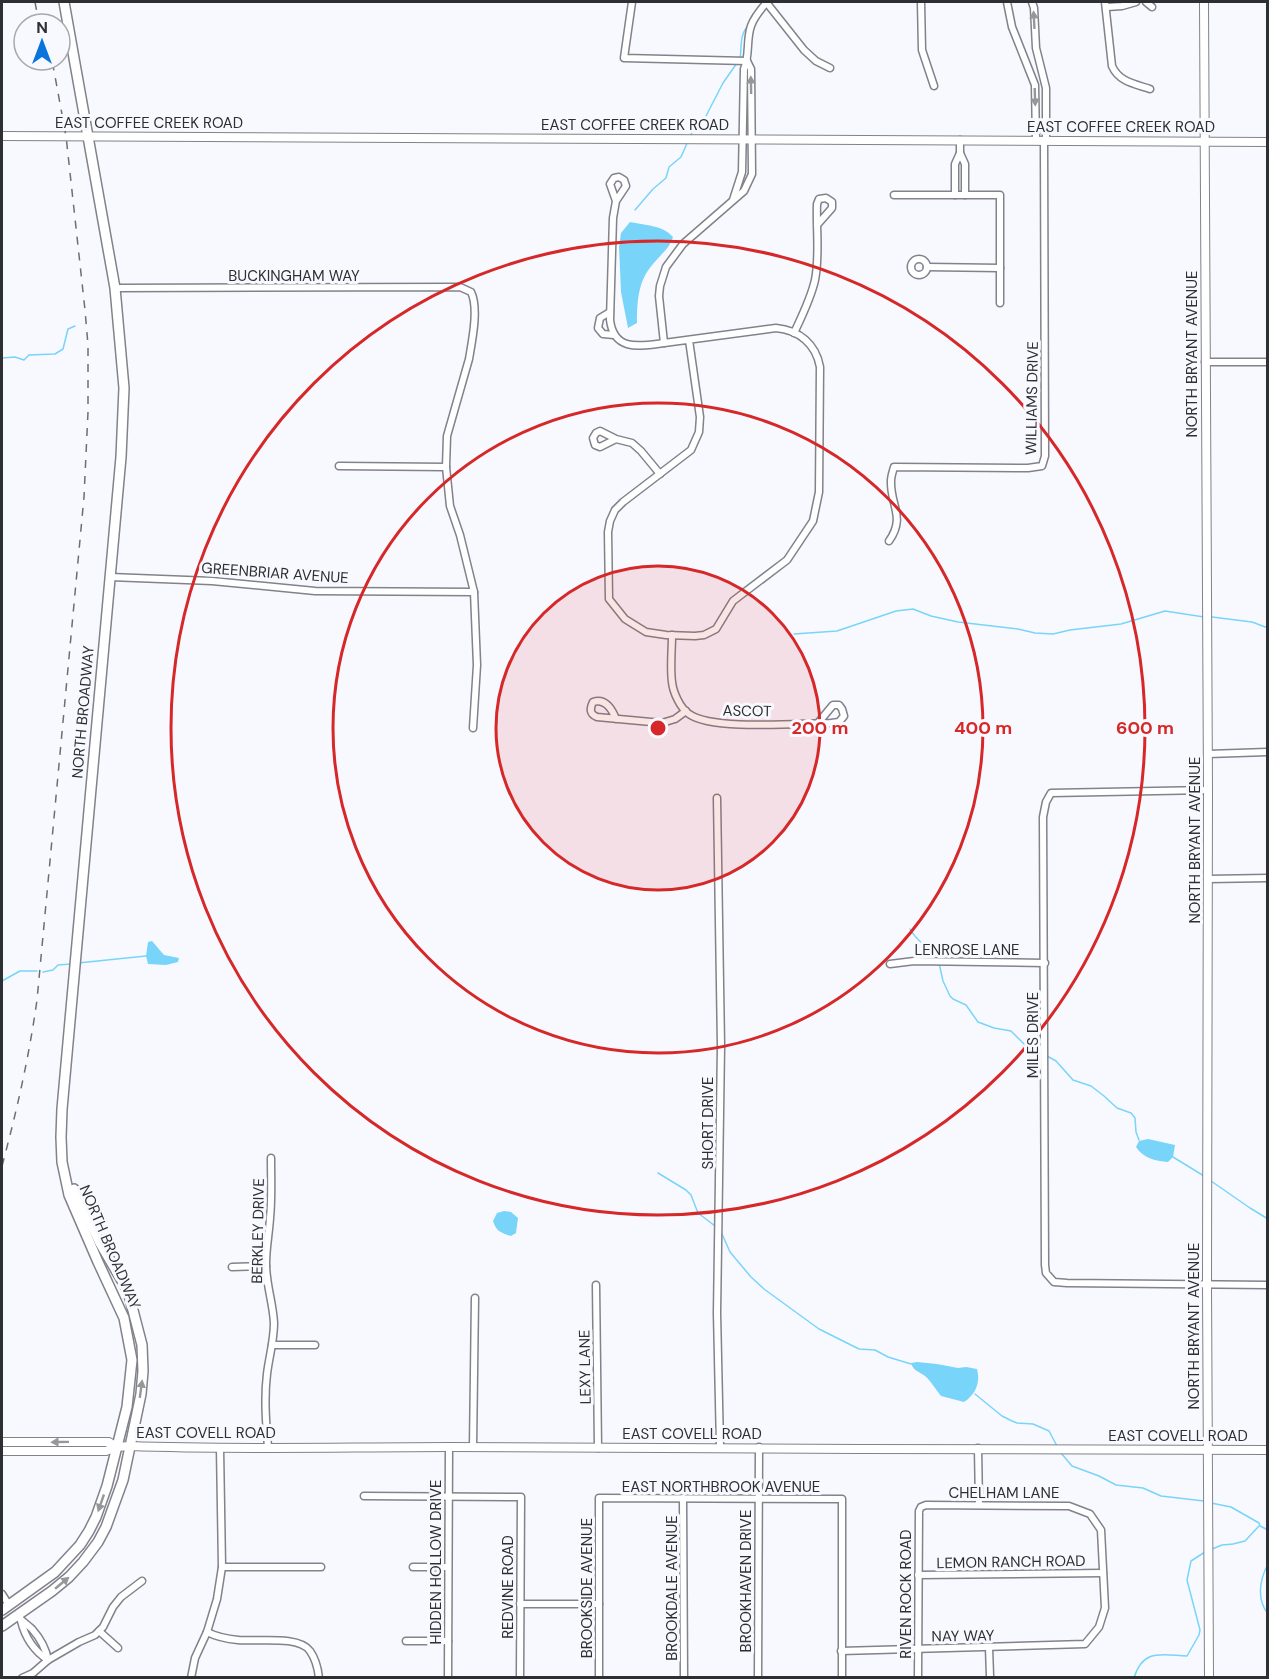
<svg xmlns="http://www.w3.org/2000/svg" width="1269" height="1679" viewBox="0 0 1269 1679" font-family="'DM Sans',sans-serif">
	<rect width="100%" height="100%" fill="#f8f9ff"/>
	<g fill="#79d4f9">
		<path d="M 630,222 C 644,225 663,225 673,237 C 670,248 660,255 653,264 C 638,281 637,301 637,323 L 628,328 L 621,292 L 619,247 L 621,233 Z"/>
		<polygon points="152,941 164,955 179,958 178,962 166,965 148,964 146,956 148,942"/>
		<path d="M 1148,1139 L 1175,1145 L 1173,1157 L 1168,1162 C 1155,1161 1143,1158 1136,1147 L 1139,1141 Z"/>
		<path d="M 504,1211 L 511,1212 L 518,1218 L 516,1233 L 511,1236 C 501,1233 496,1231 493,1221 L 497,1213 Z"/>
		<path d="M 917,1362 L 937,1364 L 958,1368 L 966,1367 L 977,1369 C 981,1383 975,1395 964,1402 L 941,1396 C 936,1390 931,1381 925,1376 C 919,1371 914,1372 911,1363 Z"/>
	</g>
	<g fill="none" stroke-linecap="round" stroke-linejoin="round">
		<g stroke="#79d4f9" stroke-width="1.5">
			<path d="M 740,59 C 742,47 739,34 749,25"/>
			<polyline points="690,137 694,128 706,116 723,83 737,63"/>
			<polyline points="635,210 653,189 666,178 669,167 681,157 688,141"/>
			<polyline points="2,358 15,357 24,360 29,355 55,354 63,349 68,329 75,326"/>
			<polyline points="1212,617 1252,622 1268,628"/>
			<polyline points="794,634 837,631 896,611 913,609 931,616 958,622 1018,629 1035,633 1053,634 1070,630 1121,624 1165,611 1204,617"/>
			<path d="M 910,929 C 916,941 929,947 937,959"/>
			<polyline points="78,963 146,956"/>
			<polyline points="939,963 943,981 950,996 953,999 966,1005 978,1022 994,1028 1011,1031 1023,1043 1043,1054"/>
			<polyline points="43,972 53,970 58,965 71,964"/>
			<polyline points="2,981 20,971 37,971"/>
			<polyline points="1047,1056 1056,1061 1073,1080 1091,1086 1104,1096 1117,1108 1131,1113 1135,1118 1136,1132 1139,1140"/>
			<polyline points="1173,1157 1204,1176"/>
			<polyline points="658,1173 686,1190 691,1195 698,1213 715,1226"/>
			<polyline points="1211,1181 1250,1208 1268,1219"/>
			<polyline points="722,1234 730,1252 751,1277 764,1289 819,1329 859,1349 875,1350 888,1357 911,1364"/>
			<polyline points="975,1394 1002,1416 1012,1421 1017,1423 1033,1424 1049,1431 1057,1446"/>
			<polyline points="1061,1453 1072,1466 1099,1476 1116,1485 1143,1488 1161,1496 1204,1501"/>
			<polyline points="1211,1503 1231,1507 1259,1523 1260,1526 1268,1530"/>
			<polyline points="1212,1549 1222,1545 1233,1544 1245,1541 1259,1526"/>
			<path d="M 1268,1564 C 1260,1579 1256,1599 1268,1614"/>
			<path d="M 1134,1678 C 1143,1648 1162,1655 1187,1656 L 1199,1635 L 1200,1630 L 1187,1580 L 1191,1561 L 1205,1552"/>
		</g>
		<defs>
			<g id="minor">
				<polyline points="632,2 624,58 747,61"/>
				<polyline points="766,2 804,50 816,61 830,68"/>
				<polyline points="921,2 922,50 934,86"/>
				<polyline points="1007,2 1012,27 1035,85 1036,140"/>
				<polyline points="1032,2 1034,8 1036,48 1046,88 1046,140"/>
				<path d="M 1105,2 L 1112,66 C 1119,82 1135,84 1150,89"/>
				<polyline points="1146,2 1152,7"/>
				<polyline points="1107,7 1122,6 1136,2"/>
				<polyline points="960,140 960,153 965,164 965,195"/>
				<polyline points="894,195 1000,195 1000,303"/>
				<polyline points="955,195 955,164 960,153"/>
				<path d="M 733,200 L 742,172 L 744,69 C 750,55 746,40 751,26 C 754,17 761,9 767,2"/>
				<path d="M 616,201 L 610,184 L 614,178 L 619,177 L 624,180 L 626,186 L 616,201 L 613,218 L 610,320 C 614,352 640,346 664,343"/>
				<circle cx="919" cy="267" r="8"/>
				<polyline points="927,267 1000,268"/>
				<path d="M 115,288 L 460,287 L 471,292 C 479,308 472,341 469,359 L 447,436 L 446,467 L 450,506 L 460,535 L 474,592 L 477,665 L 473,728"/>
				<polyline points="610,312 600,318 598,328 603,334 614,335"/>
				<path d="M 794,333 C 802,316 811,298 815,280 C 820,255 816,229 817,204 L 819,199 L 826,198 L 832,202 L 832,208 L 817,225"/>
				<path d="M 689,340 L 700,417 L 699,432 L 691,450 L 623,502 L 615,510 L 610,521 L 608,532 L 609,599 L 625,619 L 646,632 L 666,635 L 695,636 L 704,635 L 716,629 L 733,601 L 787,560 L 813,521 L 819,492 L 820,367 C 816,344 799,330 776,328 L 664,343 L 659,296 L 660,286 L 666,267 L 683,244 L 744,191 L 752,174 L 751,69 L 747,61"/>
				<polyline points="1205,362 1268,362"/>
				<polyline points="616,439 600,447 595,445 593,438 596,433 600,431 616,439 632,443 641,451 660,474"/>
				<polyline points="339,466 446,467"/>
				<path d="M 889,541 C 906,517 890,505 891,481 C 891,476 893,471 894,467 L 1028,468 L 1042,466 L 1045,456 L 1044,140"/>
				<polyline points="110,577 212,581 315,591 474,592"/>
				<path d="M 672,635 C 672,650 670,667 672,682 C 673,692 680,708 689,714 C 713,731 799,723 831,723 L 839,722 L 844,716 L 842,709 L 839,705 L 833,705 L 818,723"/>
				<path d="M 616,719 C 612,709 605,698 593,702 C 590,708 589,714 597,717 L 662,723 L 675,719 L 686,711"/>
				<polyline points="1208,754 1267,752"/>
				<polyline points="1208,790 1051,793 1046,802 1043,817 1045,1265 1046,1273 1054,1282 1067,1283 1268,1285"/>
				<polyline points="717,798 721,1046 717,1313 720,1447"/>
				<polyline points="1208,879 1268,878"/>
				<polyline points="890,964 914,961 1045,963"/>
				<polyline points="232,1267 266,1266"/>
				<polyline points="596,1285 598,1448"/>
				<polyline points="272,1345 315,1345"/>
				<path d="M 268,1447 C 266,1423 264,1398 267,1374 C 269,1357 274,1341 274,1323 C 273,1303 266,1284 266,1264 C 266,1248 269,1234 270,1218 C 272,1198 271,1178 271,1158"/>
				<polyline points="473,1447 475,1298"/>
				<polyline points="978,1448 979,1505"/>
				<polyline points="364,1496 521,1497 520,1678"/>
				<polyline points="683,1498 684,1678"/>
				<polyline points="222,1567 321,1567"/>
				<polyline points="413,1567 447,1567"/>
				<polyline points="918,1575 1103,1573"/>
				<polyline points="2,1594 9,1605"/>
				<polyline points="520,1604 599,1604"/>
				<path d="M 17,1615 C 21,1621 27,1624 32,1629 C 40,1638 46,1649 48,1660"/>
				<path d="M 21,1621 C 25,1637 34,1651 48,1660"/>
				<polyline points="99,1631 118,1648"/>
				<path d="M 207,1632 C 217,1637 227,1639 238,1640 C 257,1642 299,1635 310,1651 C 315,1658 318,1669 319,1678"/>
				<polyline points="406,1641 448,1641"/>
				<polyline points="989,1647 990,1676"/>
				<polyline points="841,1651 1085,1644 1099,1627 1105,1608 1101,1530 1090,1514 1069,1506 926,1505 921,1507 919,1511 918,1678"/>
				<polyline points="22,1678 33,1673 48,1660 79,1642 95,1635 103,1627 113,1607 121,1597 142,1581"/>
				<polyline points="191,1678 195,1658 207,1632 217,1599 222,1567 220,1448"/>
				<polyline points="448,1678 449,1447"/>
				<polyline points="599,1678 599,1498 842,1499 842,1678"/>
				<polyline points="758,1678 759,1447"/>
			</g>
			<g id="tertiary">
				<polyline points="1204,2 1208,790 1207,1285 1209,1678"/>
				<polyline points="2,136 1268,142"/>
				<polyline points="2,1442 109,1442 116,1447"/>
				<path d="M 2,1451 L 106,1451 L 116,1447 L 130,1446 C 237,1450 344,1447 450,1447 C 723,1448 995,1450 1268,1450"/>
			</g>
			<g id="secondary">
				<polyline points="2,1610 55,1572 80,1545 89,1531 96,1517 107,1486 127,1407 132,1360 124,1318 98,1262 69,1195 62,1162 61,1137 62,1109 121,457 124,388 115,288 64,2"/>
				<polyline points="2,1626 52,1591 69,1577 83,1562 98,1542 106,1527 123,1480 141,1394 143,1371 142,1345 128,1291 100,1243 74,1189"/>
			</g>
		</defs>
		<use href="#minor" stroke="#81828a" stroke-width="9"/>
		<use href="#tertiary" stroke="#81828a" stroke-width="10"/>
		<use href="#secondary" stroke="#81828a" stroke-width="12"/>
		<use href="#minor" stroke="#fff" stroke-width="6"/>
		<use href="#tertiary" stroke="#fff" stroke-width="8"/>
		<use href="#secondary" stroke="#fff" stroke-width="9"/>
		<g stroke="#6d6e72" stroke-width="1.5" stroke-dasharray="8 8" stroke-linecap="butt">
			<polyline points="35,2 39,24"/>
			<path d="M 2,1166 C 17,1110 29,1057 37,1000 L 84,497 L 88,412 L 88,345 L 85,310 L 66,136 L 52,60"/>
		</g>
	</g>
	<defs><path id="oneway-solid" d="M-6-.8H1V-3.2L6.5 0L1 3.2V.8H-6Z" transform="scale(1.5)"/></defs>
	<g fill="#969798">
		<use href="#oneway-solid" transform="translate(1034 20) rotate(-93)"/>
		<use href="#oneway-solid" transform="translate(751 85) rotate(-91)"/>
		<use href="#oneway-solid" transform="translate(1035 97) rotate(88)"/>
		<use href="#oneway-solid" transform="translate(141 1389) rotate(-82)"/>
		<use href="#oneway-solid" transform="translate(60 1442) rotate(179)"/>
		<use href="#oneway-solid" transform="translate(101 1503) rotate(109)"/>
		<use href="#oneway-solid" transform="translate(62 1583) rotate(-40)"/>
	</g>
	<circle cx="658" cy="728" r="162" fill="#d62828" fill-opacity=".12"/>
	<g fill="none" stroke="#d62828" stroke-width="3">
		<circle cx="658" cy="728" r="162"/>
		<circle cx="658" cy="728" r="325"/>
		<circle cx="658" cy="728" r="487"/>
	</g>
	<g text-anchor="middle" stroke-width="6" stroke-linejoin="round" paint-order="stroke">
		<g font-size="15" fill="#2e2f32" stroke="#f8f9ff">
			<text x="149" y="128">EAST COFFEE CREEK ROAD</text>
			<text x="635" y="130">EAST COFFEE CREEK ROAD</text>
			<text x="1121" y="132">EAST COFFEE CREEK ROAD</text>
			<text x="294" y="281">BUCKINGHAM WAY</text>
			<text transform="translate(1192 354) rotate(-90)" y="5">NORTH BRYANT AVENUE</text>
			<text transform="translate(1032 398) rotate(-89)" y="5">WILLIAMS DRIVE</text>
			<text transform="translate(275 573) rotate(4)" y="5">GREENBRIAR AVENUE</text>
			<text transform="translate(747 711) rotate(1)" y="5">ASCOT</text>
			<text transform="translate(83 712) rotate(-85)" y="5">NORTH BROADWAY</text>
			<text transform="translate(1195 840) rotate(-90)" y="5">NORTH BRYANT AVENUE</text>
			<text x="967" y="955">LENROSE LANE</text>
			<text transform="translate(1033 1035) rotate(-90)" y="5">MILES DRIVE</text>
			<text transform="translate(708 1123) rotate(-90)" y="5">SHORT DRIVE</text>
			<text transform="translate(258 1231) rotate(-89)" y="5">BERKLEY DRIVE</text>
			<text transform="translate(110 1247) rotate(67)" y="5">NORTH BROADWAY</text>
			<text transform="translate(1194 1326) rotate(-90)" y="5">NORTH BRYANT AVENUE</text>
			<text transform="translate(585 1367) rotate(-91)" y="5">LEXY LANE</text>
			<text x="206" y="1438">EAST COVELL ROAD</text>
			<text x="692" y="1439">EAST COVELL ROAD</text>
			<text x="1178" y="1441">EAST COVELL ROAD</text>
			<text x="721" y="1492">EAST NORTHBROOK AVENUE</text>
			<text x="1004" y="1498">CHELHAM LANE</text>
			<text transform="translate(436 1562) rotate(-90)" y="5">HIDDEN HOLLOW DRIVE</text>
			<text transform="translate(1011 1562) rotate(-1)" y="5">LEMON RANCH ROAD</text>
			<text transform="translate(746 1581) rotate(-90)" y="5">BROOKHAVEN DRIVE</text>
			<text transform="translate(508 1587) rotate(-90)" y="5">REDVINE ROAD</text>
			<text transform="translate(587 1588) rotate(-90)" y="5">BROOKSIDE AVENUE</text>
			<text transform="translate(672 1588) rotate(-90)" y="5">BROOKDALE AVENUE</text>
			<text transform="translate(906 1594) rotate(-90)" y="5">RIVEN ROCK ROAD</text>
			<text transform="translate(963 1636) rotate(-1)" y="5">NAY WAY</text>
		</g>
	</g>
	<circle cx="658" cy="728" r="9" fill="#d62828" stroke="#f8f9ff" stroke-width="3"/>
	<g font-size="18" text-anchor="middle" font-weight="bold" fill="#d62828" stroke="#f8f9ff" stroke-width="6" stroke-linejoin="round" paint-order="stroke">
		<text x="820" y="734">200 m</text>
		<text x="983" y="734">400 m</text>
		<text x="1145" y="734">600 m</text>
	</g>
	<rect width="1269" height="1679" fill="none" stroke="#2e2f32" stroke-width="6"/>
	<g transform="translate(42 42)"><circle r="28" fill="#f8f9ff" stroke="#a7a8ad" stroke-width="1.5"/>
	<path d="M0-4.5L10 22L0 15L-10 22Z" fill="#0974dc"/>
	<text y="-9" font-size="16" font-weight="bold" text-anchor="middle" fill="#2e2f32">N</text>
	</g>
</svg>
